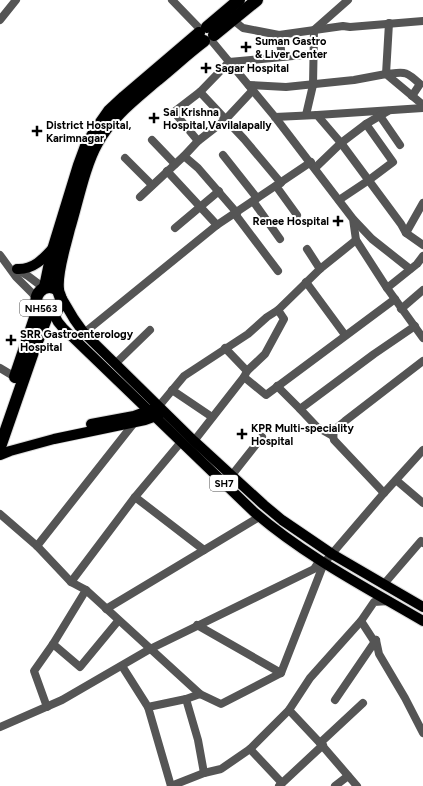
<svg xmlns="http://www.w3.org/2000/svg" width="423" height="786" viewBox="0 0 423 786" font-family="Figtree,sans-serif">
	<rect width="100%" height="100%" fill="#fff"/>
	<g fill="none" stroke-linecap="round" stroke-linejoin="round">
		<defs>
			<g id="major">
				<path d="M 17,269 C 33,270 43,259 53,248"/>
				<polyline points="61,297 74,319 84,333 194,441 264,505 282,520 332,554 423,607"/>
				<path d="M 52,311 L 58,322 L 63,328 L 254,512 C 305,556 365,587 423,621"/>
				<polyline points="91,424 134,416 153,409"/>
				<polyline points="0,455 10,451 54,439 145,420 159,415"/>
			</g>
			<g id="highway">
				<polyline points="207,27 239,0"/>
				<polyline points="214,35 257,0"/>
				<polyline points="45,287 52,253 79,165 86,146 95,131 109,111 124,97 199,33"/>
				<path d="M 58,290 C 43,280 29,299 41,309 C 47,313 56,312 60,306 C 64,299 58,295 58,289 C 56,272 65,246 69,229 C 77,203 84,166 97,143 C 111,117 135,99 157,80 C 173,67 188,53 204,41"/>
				<polyline points="15,377 39,306"/>
				<polyline points="0,447 33,352 49,311"/>
			</g>
		</defs>
		<use href="#major" stroke="#dbdbdb" stroke-width="12"/>
		<use href="#highway" stroke="#dbdbdb" stroke-width="14"/>
		<g stroke="#555" stroke-width="8">
			<polyline points="172,0 201,30"/>
			<polyline points="0,20 16,0"/>
			<polyline points="233,20 243,28 279,35 343,26 350,27 423,21"/>
			<path d="M 389,23 L 386,74 C 405,72 405,70 420,84 L 412,96"/>
			<polyline points="279,35 282,57"/>
			<polyline points="211,40 275,117 353,219 356,240 387,288 417,264 423,256"/>
			<polyline points="249,85 286,87 354,80 386,74 423,105"/>
			<polyline points="200,92 244,139 281,183"/>
			<polyline points="306,115 313,85 314,30 348,0"/>
			<polyline points="317,115 423,108"/>
			<polyline points="380,116 400,145"/>
			<polyline points="275,117 317,115 341,143 401,224 406,233 423,245"/>
			<polyline points="152,140 175,164"/>
			<polyline points="198,141 174,112 200,92 229,62 314,54"/>
			<polyline points="223,155 257,198"/>
			<polyline points="184,156 198,168 237,213"/>
			<polyline points="125,158 152,185"/>
			<polyline points="315,168 341,143 366,124 388,111"/>
			<polyline points="167,171 217,225"/>
			<polyline points="276,186 297,215"/>
			<polyline points="140,197 184,156 198,141 225,120 253,90"/>
			<polyline points="339,200 369,180 393,162 366,124"/>
			<polyline points="253,201 280,239"/>
			<polyline points="235,214 278,271"/>
			<polyline points="354,220 372,239 410,269"/>
			<polyline points="175,228 219,191"/>
			<polyline points="406,233 423,203"/>
			<polyline points="307,249 320,269"/>
			<polyline points="0,255 16,277 37,298"/>
			<polyline points="16,269 28,276 44,288"/>
			<polyline points="306,282 345,335"/>
			<polyline points="387,288 423,338"/>
			<polyline points="401,309 423,290"/>
			<polyline points="84,333 217,225 311,162"/>
			<polyline points="225,348 247,371 244,377 266,395 395,299"/>
			<polyline points="115,364 150,330"/>
			<polyline points="0,368 15,377"/>
			<polyline points="247,371 265,354 284,319 278,310"/>
			<polyline points="277,386 300,409 374,354 415,326"/>
			<polyline points="172,390 212,417"/>
			<polyline points="159,406 184,376 248,334 267,317 278,310 320,269 356,240"/>
			<polyline points="300,409 317,427 333,436"/>
			<polyline points="194,441 244,377"/>
			<polyline points="181,442 135,497 71,582 86,590 200,694"/>
			<polyline points="232,475 262,437"/>
			<polyline points="396,480 423,503"/>
			<path d="M 384,493 L 334,440 C 331,430 338,427 345,421 L 423,361"/>
			<polyline points="135,497 204,550"/>
			<polyline points="0,514 37,546 71,582"/>
			<polyline points="37,546 134,423"/>
			<polyline points="384,584 421,541 423,543"/>
			<polyline points="106,609 259,517"/>
			<polyline points="361,621 374,641 376,640 379,654 405,698 423,733"/>
			<polyline points="197,625 281,673"/>
			<polyline points="53,644 80,667 118,621"/>
			<polyline points="122,666 148,707 186,699 200,694 221,704 281,673 324,563 384,493 423,450"/>
			<polyline points="186,699 198,740 204,773"/>
			<polyline points="335,700 376,640"/>
			<polyline points="47,707 34,671 53,644 86,590"/>
			<polyline points="148,707 171,786"/>
			<polyline points="289,710 320,743 357,786"/>
			<polyline points="0,727 62,700 150,649 314,569 320,560"/>
			<polyline points="320,743 363,703"/>
			<polyline points="250,749 282,783"/>
			<polyline points="171,786 204,773 221,769 250,749 289,710 310,678 361,621 374,602 389,601"/>
			<polyline points="279,786 323,745"/>
			<polyline points="335,786 348,776"/>
		</g>
		<use href="#major" stroke="#000" stroke-width="10"/>
		<use href="#highway" stroke="#000" stroke-width="12"/>
	</g>
	<g fill="#000" stroke="#fff" stroke-width="1.5">
		<path d="M244 41h4v4h4v4h-4v4h-4v-4h-4v-4h4z"/>
		<path d="M204 62h4v4h4v4h-4v4h-4v-4h-4v-4h4z"/>
		<path d="M152 112h4v4h4v4h-4v4h-4v-4h-4v-4h4z"/>
		<path d="M35 125h4v4h4v4h-4v4h-4v-4h-4v-4h4z"/>
		<path d="M336 215h4v4h4v4h-4v4h-4v-4h-4v-4h4z"/>
		<path d="M9 334h4v4h4v4h-4v4h-4v-4h-4v-4h4z"/>
		<path d="M240 428h4v4h4v4h-4v4h-4v-4h-4v-4h4z"/>
	</g>
	<g text-anchor="middle" stroke-width="4" stroke-linejoin="round" paint-order="stroke">
		<g fill="#fff" stroke="#4c4c4c" stroke-width="1">
			<rect x="20" y="300" width="42" height="16" rx="3"/>
			<rect x="210" y="475" width="28" height="16" rx="3"/>
		</g>
		<g font-size="10" font-weight="bold" fill="#000">
			<text x="41" y="312">NH563</text>
			<text x="224" y="487">SH7</text>
		</g>
		<g font-size="11" font-weight="bold" fill="#000" stroke="#fff" text-anchor="start">
			<text x="255" y="45">Suman Gastro<tspan x="255" dy="13">&amp; Liver Center</tspan></text>
			<text x="215" y="72">Sagar Hospital</text>
			<text x="163" y="116">Sai Krishna<tspan x="163" dy="13">Hospital,Vavilalapally</tspan></text>
			<text x="46" y="129">District Hospital,<tspan x="46" dy="13">Karimnagar</tspan></text>
			<text x="329" y="225" text-anchor="end">Renee Hospital</text>
			<text x="20" y="338">SRR Gastroenterology<tspan x="20" dy="13">Hospital</tspan></text>
			<text x="251" y="432">KPR Multi-speciality<tspan x="251" dy="13">Hospital</tspan></text>
		</g>
	</g>
</svg>
